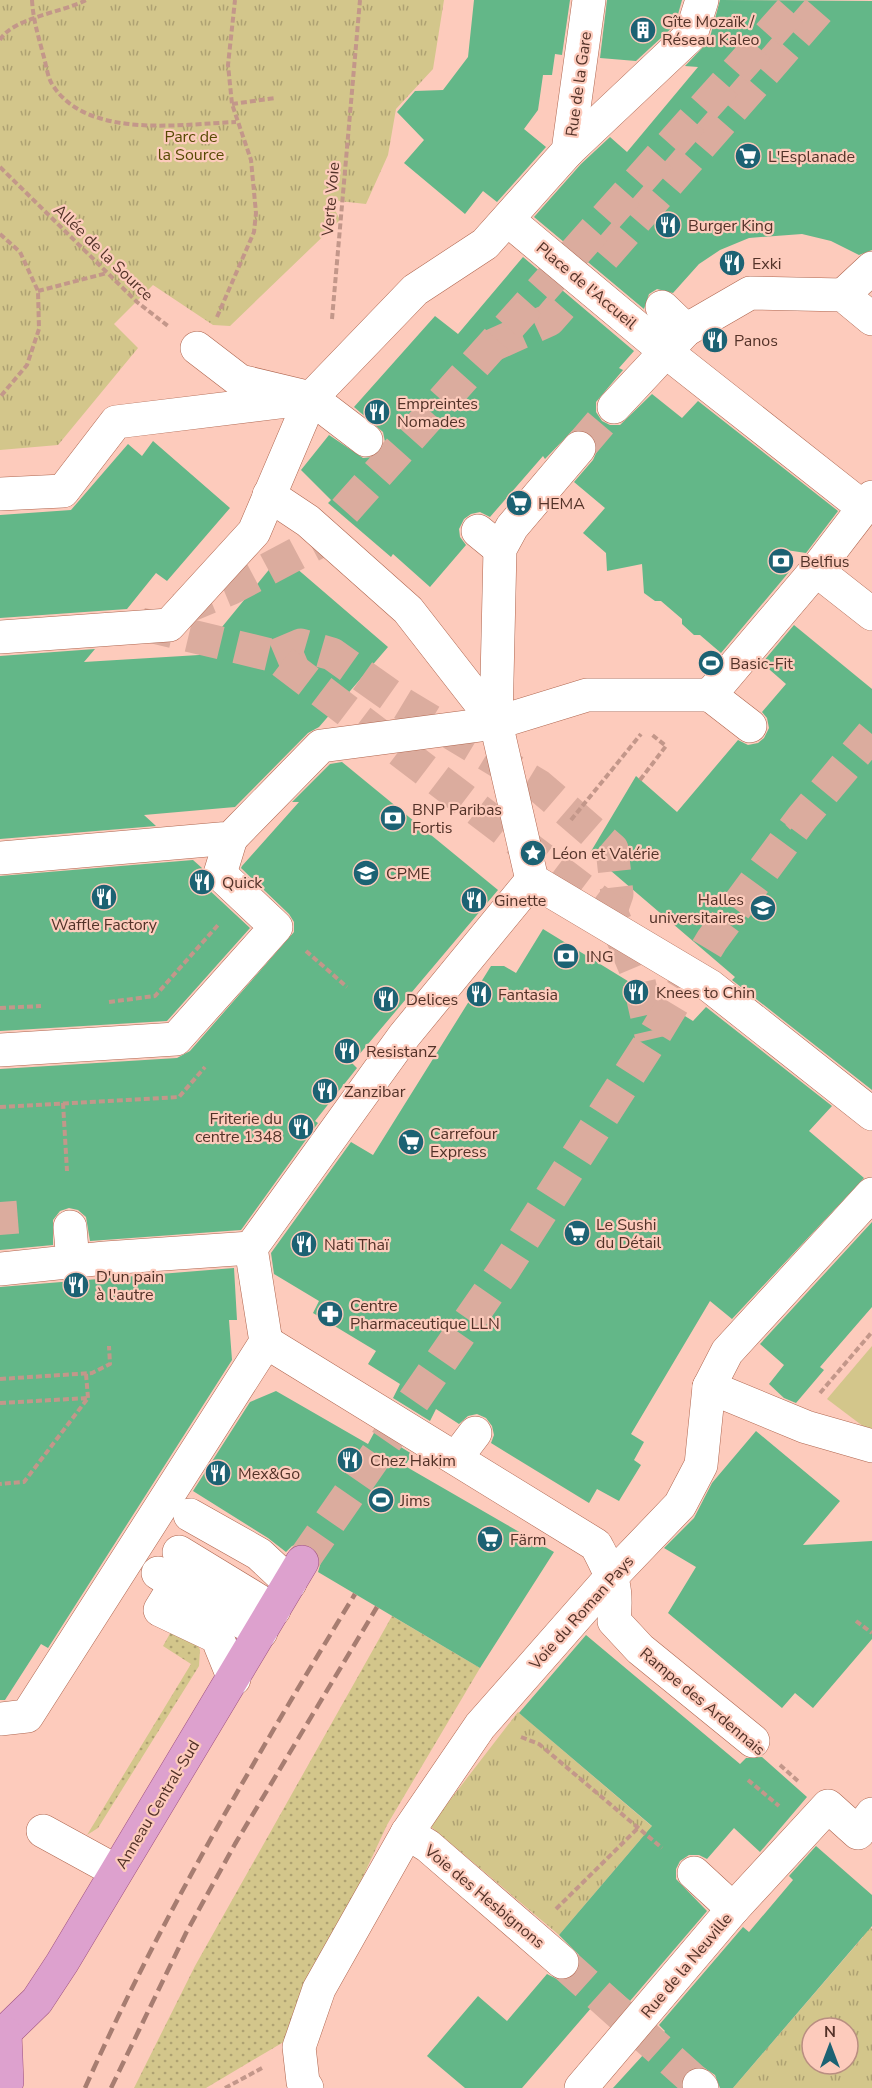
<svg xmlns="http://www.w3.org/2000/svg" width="872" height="2088" viewBox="0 0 872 2088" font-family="'Nunito Sans',sans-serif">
	<defs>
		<pattern id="grass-dots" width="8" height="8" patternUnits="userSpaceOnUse" patternTransform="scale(1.5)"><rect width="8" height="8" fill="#d3c68b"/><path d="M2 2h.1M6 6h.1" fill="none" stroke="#aea172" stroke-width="1.8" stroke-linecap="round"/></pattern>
		<pattern id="park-tufts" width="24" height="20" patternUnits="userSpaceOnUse" patternTransform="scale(1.5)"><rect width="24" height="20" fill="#d3c68b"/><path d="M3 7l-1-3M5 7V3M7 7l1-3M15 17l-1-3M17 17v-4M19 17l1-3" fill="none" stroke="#aea172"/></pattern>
	</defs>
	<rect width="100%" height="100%" fill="#fdcbbc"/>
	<g fill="url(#grass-dots)">
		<polygon points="392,1616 480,1668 387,1825 287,2040 206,2088 134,2088 195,1966"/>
		<polygon points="172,1630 196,1641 200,1650 199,1666 98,1828 87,1835 191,1664 163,1646"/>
	</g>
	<g fill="url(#park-tufts)" fill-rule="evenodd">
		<polygon points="0,0 444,0 433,69 396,109 388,155 366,204 330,200 340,220 230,326 213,325 153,285 114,324 138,348 58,445 0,450"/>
		<polygon points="518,1712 669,1841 640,1840 559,1935 430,1826"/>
		<path d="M 862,1920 L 872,1929 L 872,2088 L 733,2088 L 863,1937 ZM 812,2028 L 848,2028 L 848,2064 L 812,2064 Z"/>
	</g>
	<polygon fill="#d3c68b" points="872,1346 872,1433 827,1399"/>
	<g fill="#63b788">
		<polygon points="474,0 570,0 562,55 555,54 552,75 543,75 538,110 524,129 546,147 497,202 483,191 465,214 404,163 424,140 397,112 415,91 443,90 468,57"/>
		<polygon points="607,0 682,0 675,25 636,61 600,58"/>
		<polygon points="720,0 872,1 872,250 859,255 831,241 802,234 749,238 720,250 699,264 673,293 657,289 649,294 644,309 534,217 581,164 610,137 627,152 698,67 685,66 709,41"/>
		<polygon points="523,257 634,351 619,368 623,370 596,402 596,412 602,421 610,425 620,425 652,394 682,418 698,401 838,511 806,553 786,550 789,572 721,653 700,635 694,635 682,624 682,619 661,601 655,601 644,593 642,564 607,571 606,553 583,533 605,508 574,482 593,460 597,451 596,441 592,434 583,430 572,431 545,459 543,456 490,517 480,512 471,514 464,519 459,529 460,537 466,545 430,587 393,554 391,557 328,503 331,500 301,470 329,435 363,458 373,457 380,452 385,442 383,432 354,407 435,316 458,334"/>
		<polygon points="153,441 230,508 167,581 156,573 127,609 0,618 0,515 71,510 128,444 142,456"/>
		<polygon points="281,555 388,647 319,727 308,733 235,807 144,815 156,826 0,839 0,656 95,649 84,662 199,655"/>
		<polygon points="794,625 872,689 872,1090 732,980 735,977 590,853 636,776 677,812 738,740 748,745 758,743 764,738 769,728 767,718 762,712 786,684 762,663"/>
		<polygon points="342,762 498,890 352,1063 357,1068 315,1121 318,1123 241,1230 90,1241 86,1217 78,1210 69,1208 60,1211 53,1220 53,1245 0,1250 0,1069 177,1058 190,1051 294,932 294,922 289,914 241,868 242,866 299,802 292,802 330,764"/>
		<polygon points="193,860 202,868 202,878 207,888 250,928 167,1021 0,1031 0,876"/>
		<polygon points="543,929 693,1021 706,1007 832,1106 809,1131 864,1178 732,1319 710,1301 631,1434 644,1442 634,1460 641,1465 619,1501 597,1489 589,1503 491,1443 494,1435 492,1426 486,1418 477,1414 468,1416 459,1424 436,1409 430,1421 393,1398 400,1384 368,1364 376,1351 313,1313 319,1301 274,1274 271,1253 351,1142 373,1155 491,966 504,966 516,973"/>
		<polygon points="872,1222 872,1307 820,1367 824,1370 796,1403 784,1398 769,1384 784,1365 760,1344"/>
		<polygon points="234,1268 237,1320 229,1320 232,1360 48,1648 41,1644 5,1700 0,1700 0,1287"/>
		<polygon points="276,1391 368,1444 375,1431 412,1454 405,1466 554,1552 480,1668 318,1572 321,1562 319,1553 312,1546 302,1543 292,1546 286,1552 268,1538 193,1491 250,1402"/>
		<polygon points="756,1431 840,1501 803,1545 872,1541 872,1639 813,1708 795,1693 782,1708 668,1613 696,1567 664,1548 694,1518 712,1483"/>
		<polygon points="586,1635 740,1764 746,1758 762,1757 807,1797 760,1852 734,1828 707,1859 699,1855 689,1855 680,1861 676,1869 676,1879 707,1911 630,2001 611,1985 522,2088 465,2088 427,2056 478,1996 507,2021 547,1974 559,1980 569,1979 576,1975 580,1966 579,1955 559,1935 652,1826 519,1713"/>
		<polygon points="816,1846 872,1895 872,1926 733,2088 720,2088 715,2075 703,2067 695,2067 686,2071 681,2080 681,2088 613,2088 665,2031 659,2025 743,1927 749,1932 793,1880 789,1876"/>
	</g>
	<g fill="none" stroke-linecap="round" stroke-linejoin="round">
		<g stroke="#dbac9e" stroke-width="33" stroke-dasharray="33 16" stroke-linecap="butt">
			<polyline points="491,346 549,320 827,0"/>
			<polyline points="579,448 614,407"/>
			<polyline points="275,656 301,645 332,654 401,703 539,786 612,849 617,894 611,911"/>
			<polyline points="797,813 802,818"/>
			<polyline points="0,1202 3,1240"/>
			<polyline points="562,1962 699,2085"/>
		</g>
		<g stroke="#dbac9e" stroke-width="33" stroke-dasharray="33 16" stroke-linecap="butt">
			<polyline points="179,610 232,588 315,544 800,0"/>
			<polyline points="141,624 275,656 611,911 637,973 652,1039"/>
			<polyline points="302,1562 502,1273 652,1039 712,940 802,818 872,734"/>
		</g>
		<defs>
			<g id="minor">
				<polyline points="568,151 691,35 702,0"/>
				<polyline points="508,220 665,351 864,508"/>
				<polyline points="843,295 872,268"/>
				<polyline points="662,307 686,330"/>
				<polyline points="197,348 240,381 311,398 366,440"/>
				<polyline points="614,407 686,330 750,293 843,295 872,319"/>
				<polyline points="0,494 63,491 116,422 311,398"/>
				<polyline points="269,495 308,521 408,610 496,723"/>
				<polyline points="478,531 500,549"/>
				<polyline points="816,570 872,614"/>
				<polyline points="0,637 169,625 254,532 311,398 415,290 485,244 568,151 589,0"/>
				<polyline points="496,723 500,549 512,527 579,448"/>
				<polyline points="496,723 587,695 710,695"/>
				<polyline points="750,726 710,695 816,570 872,497"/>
				<polyline points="0,858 231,838 321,746 496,723 532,880 710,986 872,1114"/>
				<polyline points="0,1050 176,1039 276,927 220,874 231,838"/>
				<polyline points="70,1227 73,1262"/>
				<polyline points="0,1269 105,1258 251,1248"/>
				<path d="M 266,1342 L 596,1545 C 612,1576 618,1585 614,1621 L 640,1649 L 753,1741"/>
				<polyline points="709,1387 806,1427 872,1446"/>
				<polyline points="456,1458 475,1433"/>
				<polyline points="190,1515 259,1554 290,1583"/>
				<polyline points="179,1552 274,1610"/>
				<polyline points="158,1573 210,1605 261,1632"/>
				<polyline points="176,1584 160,1610 217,1637 234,1679"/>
				<polyline points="0,1719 27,1716 266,1342 251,1248 404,1036 532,880"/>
				<polyline points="43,1831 116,1871"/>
				<polyline points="407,1833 428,1846 562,1962"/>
				<polyline points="694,1873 733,1909"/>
				<polyline points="699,2085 702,2088"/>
				<polyline points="307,2088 303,2082 299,2047 319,1989 407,1833 480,1726 612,1576 680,1505 701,1465 709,1387 727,1352 872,1194"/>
				<polyline points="581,2088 733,1909 828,1806 858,1833 872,1814"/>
			</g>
			<g id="major">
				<polyline points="0,2037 37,2001 62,1963 302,1562"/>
				<polyline points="4,2088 7,2082 5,2033"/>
			</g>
		</defs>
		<use href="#minor" stroke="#af654e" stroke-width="34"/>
		<use href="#major" stroke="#9e517f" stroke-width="34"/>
		<g stroke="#c3978a" stroke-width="4" stroke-dasharray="6 3" stroke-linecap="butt">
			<path d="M 32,0 C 33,19 38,35 43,54 C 46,63 47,76 52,84 C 86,140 182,124 236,122"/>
			<path d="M 0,40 C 12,18 64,12 86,0"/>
			<polyline points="232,104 275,98"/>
			<polyline points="0,167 137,302 168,326"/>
			<polyline points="0,234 20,252 38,291 39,329 27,365 0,397"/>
			<polyline points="38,291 107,273"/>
			<polyline points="217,317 254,232 256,213 251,160 232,104 228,65 235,0"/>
			<polyline points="332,319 360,0"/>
			<polyline points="640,780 666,746 651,734"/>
			<polyline points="571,820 641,734"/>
			<polyline points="306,951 347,987"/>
			<polyline points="109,1002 155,996 218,925"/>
			<polyline points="0,1008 41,1006"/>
			<polyline points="63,1103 67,1171"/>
			<polyline points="0,1107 179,1097 205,1067"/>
			<polyline points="86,1374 88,1398"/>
			<polyline points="0,1379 92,1373 110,1364 109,1346"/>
			<polyline points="820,1393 872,1332"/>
			<polyline points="0,1403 88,1398 24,1482 0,1484"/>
			<polyline points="856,1621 872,1633"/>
			<polyline points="521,1737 539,1744 662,1848"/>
			<polyline points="780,1765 799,1782"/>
			<polyline points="748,1780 779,1806"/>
			<polyline points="556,1909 637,1829"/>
			<polyline points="225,2088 264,2067"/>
		</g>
		<use href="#minor" stroke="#fff" stroke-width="33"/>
		<use href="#major" stroke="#dda1ce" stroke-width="33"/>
		<g stroke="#a77d71" stroke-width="4.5" stroke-dasharray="12 6" stroke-linecap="butt">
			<path d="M 85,2088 C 162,1915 257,1755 355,1594"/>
			<polyline points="111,2088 186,1933 235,1844 377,1607"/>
		</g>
	</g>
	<defs>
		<symbol id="building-disc" viewBox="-11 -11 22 22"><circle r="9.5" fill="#1c6273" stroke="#fdcbbc"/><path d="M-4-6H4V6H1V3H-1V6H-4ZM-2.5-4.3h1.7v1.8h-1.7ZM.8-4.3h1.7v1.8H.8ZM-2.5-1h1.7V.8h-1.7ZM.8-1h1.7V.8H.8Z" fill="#fff"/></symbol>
		<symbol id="supermarket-disc" viewBox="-11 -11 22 22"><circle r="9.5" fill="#1c6273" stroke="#fdcbbc"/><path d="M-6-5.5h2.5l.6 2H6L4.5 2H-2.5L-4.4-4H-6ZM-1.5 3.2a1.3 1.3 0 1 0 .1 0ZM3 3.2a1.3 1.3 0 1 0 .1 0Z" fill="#fff"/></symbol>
		<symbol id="restaurant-disc" viewBox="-11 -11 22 22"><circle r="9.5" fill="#1c6273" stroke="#fdcbbc"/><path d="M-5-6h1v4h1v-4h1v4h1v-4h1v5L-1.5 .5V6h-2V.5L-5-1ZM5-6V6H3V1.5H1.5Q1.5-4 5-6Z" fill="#fff"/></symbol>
		<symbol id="bank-disc" viewBox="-11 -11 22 22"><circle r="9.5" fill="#1c6273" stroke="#fdcbbc"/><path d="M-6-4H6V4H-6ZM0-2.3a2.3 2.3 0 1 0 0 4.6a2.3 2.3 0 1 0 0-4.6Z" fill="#fff"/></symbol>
		<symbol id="stadium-disc" viewBox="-11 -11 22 22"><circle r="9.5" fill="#1c6273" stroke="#fdcbbc"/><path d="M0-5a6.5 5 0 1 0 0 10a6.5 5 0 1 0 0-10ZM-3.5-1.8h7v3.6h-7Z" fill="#fff"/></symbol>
		<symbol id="sight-disc" viewBox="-11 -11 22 22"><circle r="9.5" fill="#1c6273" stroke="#fdcbbc"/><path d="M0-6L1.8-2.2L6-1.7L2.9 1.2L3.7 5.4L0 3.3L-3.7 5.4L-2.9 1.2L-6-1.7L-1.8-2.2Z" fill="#fff"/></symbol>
		<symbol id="university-disc" viewBox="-11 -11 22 22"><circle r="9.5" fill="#1c6273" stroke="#fdcbbc"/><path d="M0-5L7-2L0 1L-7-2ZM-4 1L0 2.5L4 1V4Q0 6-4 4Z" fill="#fff"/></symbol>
		<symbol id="pharmacy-disc" viewBox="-11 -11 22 22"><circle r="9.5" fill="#1c6273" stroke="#fdcbbc"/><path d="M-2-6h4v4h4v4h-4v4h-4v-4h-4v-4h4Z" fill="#fff"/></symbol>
	</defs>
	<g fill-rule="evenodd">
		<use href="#building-disc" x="628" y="15" width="30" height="30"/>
		<use href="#supermarket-disc" x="733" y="141" width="30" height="30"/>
		<use href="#restaurant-disc" x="653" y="210" width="30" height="30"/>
		<use href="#restaurant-disc" x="717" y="248" width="30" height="30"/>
		<use href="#restaurant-disc" x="700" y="325" width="30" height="30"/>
		<use href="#restaurant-disc" x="362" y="397" width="30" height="30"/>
		<use href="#supermarket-disc" x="504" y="488" width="30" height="30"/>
		<use href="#bank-disc" x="766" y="546" width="30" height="30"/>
		<use href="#stadium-disc" x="696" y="648" width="30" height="30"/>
		<use href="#bank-disc" x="378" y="803" width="30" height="30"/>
		<use href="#sight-disc" x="518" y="838" width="30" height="30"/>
		<use href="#university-disc" x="351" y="858" width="30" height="30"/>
		<use href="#restaurant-disc" x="187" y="867" width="30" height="30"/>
		<use href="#restaurant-disc" x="89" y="882" width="30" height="30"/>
		<use href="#restaurant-disc" x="459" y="885" width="30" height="30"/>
		<use href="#university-disc" x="748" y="893" width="30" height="30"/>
		<use href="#bank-disc" x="551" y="941" width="30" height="30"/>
		<use href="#restaurant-disc" x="621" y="977" width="30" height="30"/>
		<use href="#restaurant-disc" x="464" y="979" width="30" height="30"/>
		<use href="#restaurant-disc" x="371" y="984" width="30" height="30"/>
		<use href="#restaurant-disc" x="332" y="1036" width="30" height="30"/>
		<use href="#restaurant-disc" x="310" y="1076" width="30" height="30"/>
		<use href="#restaurant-disc" x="286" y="1112" width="30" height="30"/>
		<use href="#supermarket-disc" x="396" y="1127" width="30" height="30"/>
		<use href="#supermarket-disc" x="562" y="1218" width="30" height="30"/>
		<use href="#restaurant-disc" x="289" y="1229" width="30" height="30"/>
		<use href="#restaurant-disc" x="61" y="1270" width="30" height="30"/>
		<use href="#pharmacy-disc" x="315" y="1299" width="30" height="30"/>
		<use href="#restaurant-disc" x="335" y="1445" width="30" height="30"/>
		<use href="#restaurant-disc" x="203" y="1458" width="30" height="30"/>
		<use href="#stadium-disc" x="366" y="1485" width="30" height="30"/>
		<use href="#supermarket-disc" x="475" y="1524" width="30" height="30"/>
	</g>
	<g text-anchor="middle" stroke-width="4.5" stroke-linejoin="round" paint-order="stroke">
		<g font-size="16" fill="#533228" stroke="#fdcbbc" text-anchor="start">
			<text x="662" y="27">Gîte Mozaïk /<tspan x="662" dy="18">Réseau Kaleo</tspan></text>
			<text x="768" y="162">L'Esplanade</text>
			<text x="688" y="231">Burger King</text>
			<text x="752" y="269">Exki</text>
			<text x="734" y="346">Panos</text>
			<text x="397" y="409">Empreintes<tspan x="397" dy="18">Nomades</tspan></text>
			<text x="538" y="509">HEMA</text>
			<text x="800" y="567">Belfius</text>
			<text x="730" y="669">Basic-Fit</text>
			<text x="412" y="815">BNP Paribas<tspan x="412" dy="18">Fortis</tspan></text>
			<text x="552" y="859">Léon et Valérie</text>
			<text x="386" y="879">CPME</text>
			<text x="222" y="888">Quick</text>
			<text x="744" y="905" text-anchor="end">Halles<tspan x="744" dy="18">universitaires</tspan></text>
			<text x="494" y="906">Ginette</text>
			<text x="104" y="930" text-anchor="middle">Waffle Factory</text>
			<text x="586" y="962">ING</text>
			<text x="656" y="998">Knees to Chin</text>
			<text x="498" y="1000">Fantasia</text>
			<text x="406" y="1005">Delices</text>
			<text x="366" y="1057">ResistanZ</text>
			<text x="344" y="1097">Zanzibar</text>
			<text x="282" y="1124" text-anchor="end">Friterie du<tspan x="282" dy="18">centre 1348</tspan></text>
			<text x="430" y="1139">Carrefour<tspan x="430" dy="18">Express</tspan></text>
			<text x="596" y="1230">Le Sushi<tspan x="596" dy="18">du Détail</tspan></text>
			<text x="324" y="1250">Nati Thaï</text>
			<text x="96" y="1282">D'un pain<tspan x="96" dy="18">à l'autre</tspan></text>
			<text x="350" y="1311">Centre<tspan x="350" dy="18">Pharmaceutique LLN</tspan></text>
			<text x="370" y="1466">Chez Hakim</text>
			<text x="238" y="1479">Mex&amp;Go</text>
			<text x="400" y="1506">Jims</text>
			<text x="510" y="1545">Färm</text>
		</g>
		<g font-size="16" fill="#533228" stroke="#fdcbbc">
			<text transform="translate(578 84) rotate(-82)" y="6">Rue de la Gare</text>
			<text transform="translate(330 199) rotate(-85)" y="6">Verte Voie</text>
			<text transform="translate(104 252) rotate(44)" y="6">Allée de la Source</text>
			<text transform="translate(587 285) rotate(40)" y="6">Place de l'Accueil</text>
			<text transform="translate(581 1612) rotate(-48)" y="6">Voie du Roman Pays</text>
			<text transform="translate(703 1701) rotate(40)" y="6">Rampe des Ardennais</text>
			<text transform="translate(157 1804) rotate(-59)" y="6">Anneau Central-Sud</text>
			<text transform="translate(485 1896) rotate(40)" y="6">Voie des Hesbignons</text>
			<text transform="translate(686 1965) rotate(-50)" y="6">Rue de la Neuville</text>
		</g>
		<g font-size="16" fill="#574a03" stroke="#fdcbbc">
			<text x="191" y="142">Parc de<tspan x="191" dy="18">la Source</tspan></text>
		</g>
	</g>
	<g transform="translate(830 2046)"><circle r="28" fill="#fdcbbc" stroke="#b98e81" stroke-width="1.5"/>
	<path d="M0-4.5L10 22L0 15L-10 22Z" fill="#1c6273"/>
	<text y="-9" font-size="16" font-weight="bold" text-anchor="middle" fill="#533228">N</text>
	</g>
</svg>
